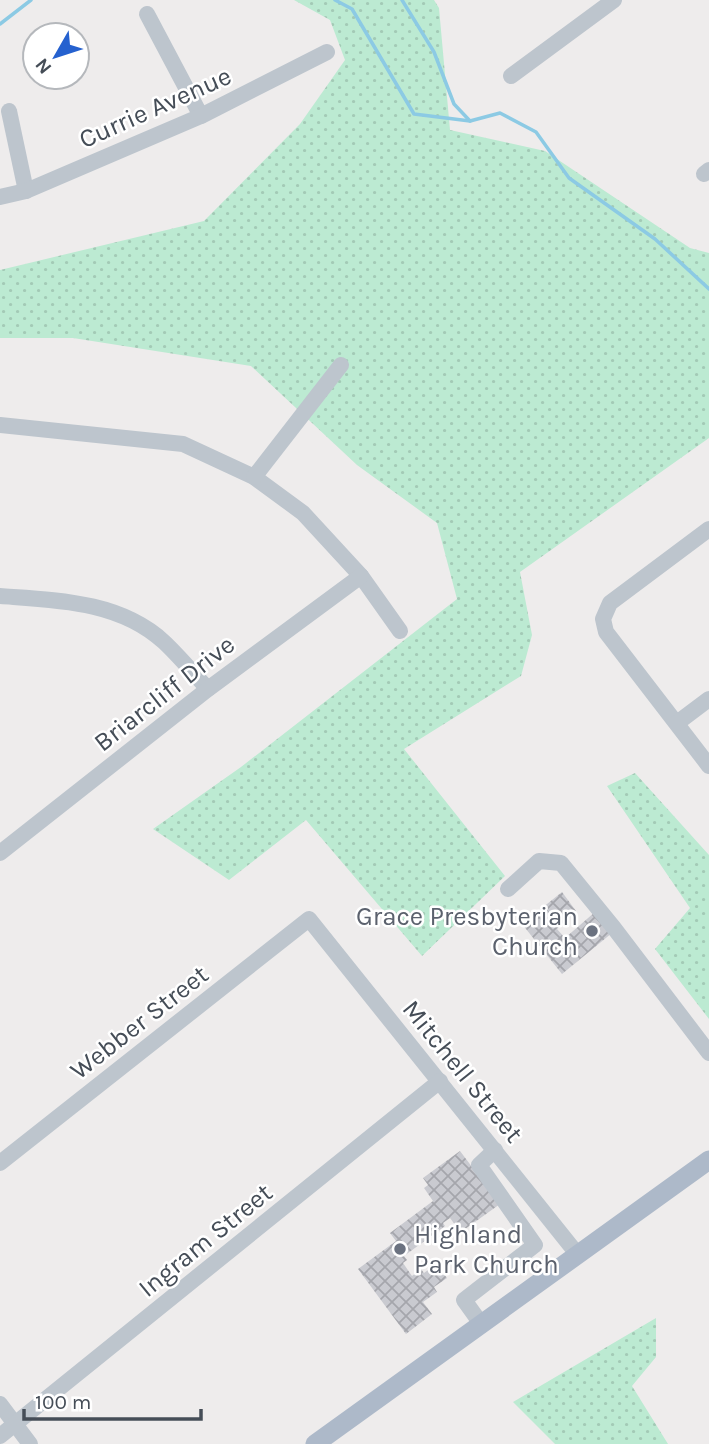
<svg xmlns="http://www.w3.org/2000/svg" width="709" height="1444" viewBox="0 0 709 1444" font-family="Karla,sans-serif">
	<defs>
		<pattern id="grass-dots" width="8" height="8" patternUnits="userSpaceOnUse" patternTransform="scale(1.75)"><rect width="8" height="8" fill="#bcead2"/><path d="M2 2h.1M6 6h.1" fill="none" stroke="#a3cab6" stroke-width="1.8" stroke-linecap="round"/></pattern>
		<pattern id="building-cross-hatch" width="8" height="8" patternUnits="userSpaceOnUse" patternTransform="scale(1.75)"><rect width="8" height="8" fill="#c9cad0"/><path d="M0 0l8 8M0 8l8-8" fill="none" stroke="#a5a6ac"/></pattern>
	</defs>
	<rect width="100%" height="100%" fill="#eeecec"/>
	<g fill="url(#grass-dots)">
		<polygon points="294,0 434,0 439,8 450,130 545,151 690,248 709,253 709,438 520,572 532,635 521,676 404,749 505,876 422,956 306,820 229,880 153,829 241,767 457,599 437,523 357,465 251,366 73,338 0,338 0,270 204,221 300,124 345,60 330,20"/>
		<polygon points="635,773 709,855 709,1019 655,949 690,908 607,786"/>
		<polygon points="656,1318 656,1357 632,1386 668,1444 555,1444 513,1402"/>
	</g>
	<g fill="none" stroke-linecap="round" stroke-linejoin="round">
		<g stroke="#8ccae4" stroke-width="3.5">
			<polyline points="335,0 352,9 414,114 470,121"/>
			<polyline points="402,0 434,52 454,104 470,121 500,113 536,132 569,178 655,239 709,289"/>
			<polyline points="0,24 31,0"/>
		</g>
	</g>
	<g fill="url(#building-cross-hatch)">
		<polygon points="562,892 576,911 557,929 565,938 595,912 612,933 562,974 522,924"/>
		<polygon points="460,1151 500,1204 461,1232 450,1218 443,1223 445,1226 404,1256 407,1260 403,1263 412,1276 421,1269 424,1273 436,1264 447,1278 434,1287 437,1292 423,1302 432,1314 406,1334 358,1269 396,1241 390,1233 433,1201 424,1188 428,1185 423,1178"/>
	</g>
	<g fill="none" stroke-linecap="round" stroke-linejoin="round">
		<g stroke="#bdc5cd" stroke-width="16">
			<polyline points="147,14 201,116"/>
			<polyline points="511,76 614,0"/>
			<polyline points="9,111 26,191"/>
			<polyline points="704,174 709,170"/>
			<polyline points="0,197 26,191 201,116 327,52"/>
			<polyline points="0,425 183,444 254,477 303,513 361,576 400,631"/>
			<polyline points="254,477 341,365"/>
			<polyline points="709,529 610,603 603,619 606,632 709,766"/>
			<path d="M 0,596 C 56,600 120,601 164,642 C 179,656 193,673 208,689"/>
			<polyline points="677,723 709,699"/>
			<polyline points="0,853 208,689 361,576"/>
			<polyline points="508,889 539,861 561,863 614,928 709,1053"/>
			<polyline points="0,1163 309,919 578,1255"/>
			<polyline points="482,1325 464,1300 535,1245 479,1165 495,1150"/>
			<polyline points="0,1404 30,1444"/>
			<polyline points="0,1436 440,1081"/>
		</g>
		<polyline stroke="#adb9c9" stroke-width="19" points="315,1444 709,1160"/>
	</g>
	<g fill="#6b7280" stroke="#fff" stroke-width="2.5">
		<circle cx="592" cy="931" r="7"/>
		<circle cx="400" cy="1249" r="7"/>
	</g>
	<g text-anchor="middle" stroke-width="5" stroke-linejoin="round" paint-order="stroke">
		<g font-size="26" fill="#454d57" stroke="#fff">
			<text transform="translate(155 107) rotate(-24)" y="9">Currie Avenue</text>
			<text transform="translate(164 693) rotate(-38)" y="9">Briarcliff Drive</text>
			<text transform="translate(139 1022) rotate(-38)" y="9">Webber Street</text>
			<text transform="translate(463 1071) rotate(51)" y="9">Mitchell Street</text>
			<text transform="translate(205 1240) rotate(-39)" y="9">Ingram Street</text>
		</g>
		<g font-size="26" fill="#5b616d" stroke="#fff" text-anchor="end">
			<text x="578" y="925">Grace Presbyterian<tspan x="578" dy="30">Church</tspan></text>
			<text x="414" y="1243" text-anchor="start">Highland<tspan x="414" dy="30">Park Church</tspan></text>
		</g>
	</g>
	<g transform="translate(56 56) rotate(231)"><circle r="33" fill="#ffffff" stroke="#b5b8bc" stroke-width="2"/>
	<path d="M0-5L12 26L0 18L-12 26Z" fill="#2561cf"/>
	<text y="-10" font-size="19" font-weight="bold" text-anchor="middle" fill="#454d57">N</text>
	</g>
	<path d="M24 1409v10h177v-10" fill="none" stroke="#454d57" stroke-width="3.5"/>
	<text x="35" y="1409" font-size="21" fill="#454d57" stroke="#ffffff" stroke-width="5" paint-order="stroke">100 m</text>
</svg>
